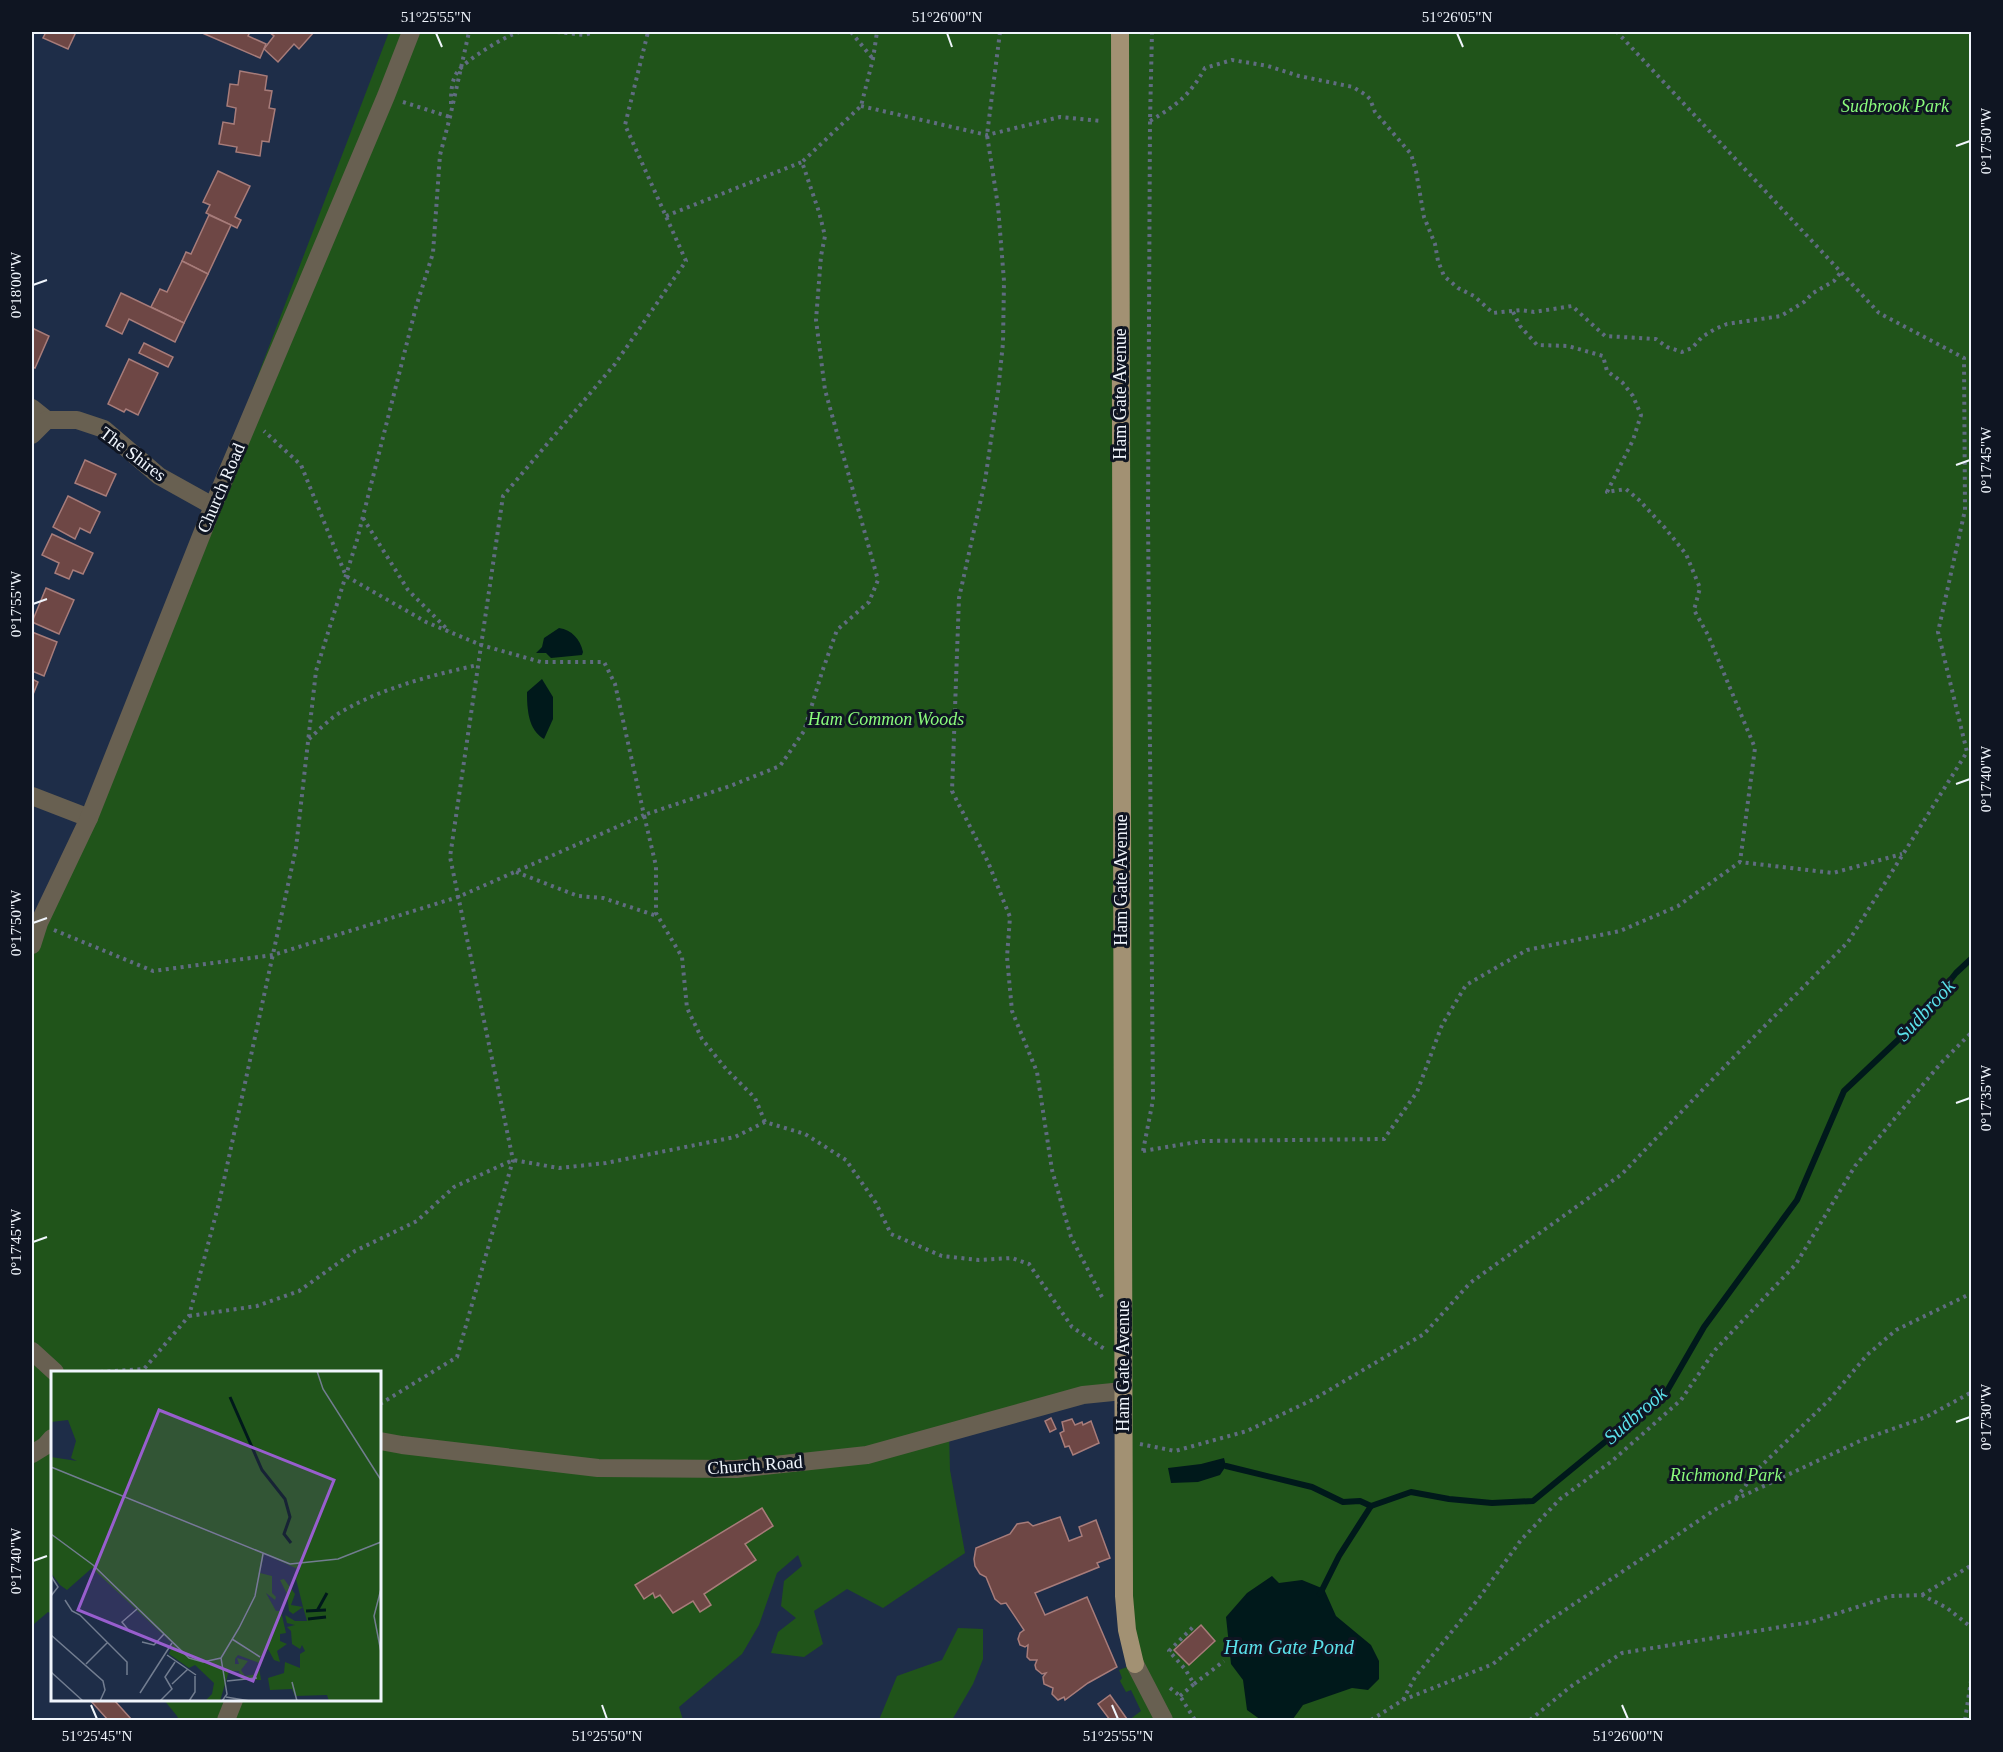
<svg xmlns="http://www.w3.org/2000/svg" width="2003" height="1752" viewBox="0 0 2003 1752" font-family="Georgia,serif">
	<rect width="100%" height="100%" fill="#1e2d48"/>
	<g fill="#20541a">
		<polygon points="389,32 1971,32 1971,1720 1129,1720 1141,1711 1131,1690 1126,1692 1120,1681 1122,1678 1119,1670 1135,1664 1137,1648 1131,1580 1123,1391 949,1432 950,1470 965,1553 883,1608 847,1589 814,1611 823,1644 804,1657 771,1653 778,1632 796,1618 781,1606 784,1581 802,1566 798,1555 777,1573 759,1625 742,1654 679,1707 683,1720 179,1720 177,1716 164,1700 380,1700 380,1372 52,1372 52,1614 48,1612 34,1624 32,1631 32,937 89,818"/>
		<polygon points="958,1628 983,1629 983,1659 973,1684 952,1720 879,1720 897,1676 942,1660"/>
	</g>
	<g fill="#00191b">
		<path d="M 559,628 C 572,630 580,639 583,652 L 582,655 L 551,658 L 546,653 L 536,653 L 542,647 L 544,638 Z"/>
		<path d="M 542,679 L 553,697 L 553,719 L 544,739 C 528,730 527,709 527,692 Z"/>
		<polygon points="1224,1458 1226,1466 1220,1475 1198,1482 1171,1483 1168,1468 1201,1464"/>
		<polygon points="1272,1576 1279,1583 1302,1580 1324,1589 1336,1616 1371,1645 1379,1661 1379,1679 1368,1690 1352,1688 1303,1705 1293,1719 1288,1720 1261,1720 1247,1710 1243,1680 1231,1664 1226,1617 1247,1593"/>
	</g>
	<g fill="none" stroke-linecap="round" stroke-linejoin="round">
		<g stroke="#00191b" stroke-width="6">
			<polyline points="1226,1466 1312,1487 1343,1502 1360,1501 1371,1506"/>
			<polyline points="1320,1594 1339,1556 1371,1506 1411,1492 1449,1499 1492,1503 1533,1501 1667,1391 1704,1327 1797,1200 1844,1091 1916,1023 1956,973 1972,958"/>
		</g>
	</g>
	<g fill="#6e4745" stroke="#a77c7a" stroke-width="1.5">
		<polygon points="46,32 76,32 68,49 43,38"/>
		<polygon points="200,32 250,32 248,36 266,44 260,58"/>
		<polygon points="269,32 314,32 299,49 294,44 278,62 264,49 274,36"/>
		<polygon points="240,71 267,76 265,90 272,91 269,108 275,109 269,142 262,141 260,156 236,152 237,147 219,144 223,122 234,124 236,108 227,106 230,84 238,85"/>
		<polygon points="218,171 250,186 235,217 241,220 237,228 206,213 210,205 203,202"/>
		<polygon points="209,215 231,225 208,274 182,261 186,252 191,254"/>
		<polygon points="182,261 208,274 184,323 151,307 160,289 167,292"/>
		<polygon points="121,293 184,323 175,342 129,319 122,334 106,326"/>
		<polygon points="32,328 49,336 35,368 32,367"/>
		<polygon points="144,343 173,357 168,367 139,353"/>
		<polygon points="129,359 158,373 138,415 126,409 124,412 108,404"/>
		<polygon points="85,460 116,474 106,496 75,483"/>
		<polygon points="68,496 100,512 90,533 80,528 75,539 53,527"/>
		<polygon points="52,534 93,553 83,574 73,570 69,579 55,573 59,563 42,555"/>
		<polygon points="46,588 74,600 59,634 32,622"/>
		<polygon points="32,632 57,642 44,676 32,671"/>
		<polygon points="32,679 38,682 32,697"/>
		<polygon points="1051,1418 1056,1429 1050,1432 1045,1421"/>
		<polygon points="1072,1419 1075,1425 1082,1422 1083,1425 1091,1421 1099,1443 1073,1455 1069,1446 1065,1447 1060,1433 1064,1431 1062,1422"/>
		<polygon points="762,1508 773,1526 745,1544 756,1560 704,1594 711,1605 700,1612 693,1601 673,1613 660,1595 655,1598 653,1593 644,1599 635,1585"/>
		<polygon points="1060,1517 1069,1541 1082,1536 1079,1527 1096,1520 1110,1558 1097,1563 1099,1567 1035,1593 1045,1615 1087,1597 1117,1667 1088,1683 1065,1700 1064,1697 1058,1700 1052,1694 1053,1688 1044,1684 1043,1677 1046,1673 1042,1674 1036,1669 1035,1665 1037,1660 1030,1660 1027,1657 1028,1645 1025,1647 1020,1645 1018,1639 1020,1633 1024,1630 1006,1603 1001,1604 995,1599 986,1577 980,1574 975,1566 974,1559 976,1548 1010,1534 1017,1524 1028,1522 1033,1526"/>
		<polygon points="1201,1625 1215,1641 1189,1665 1174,1650"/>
		<polygon points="1110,1695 1127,1719 1125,1720 1110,1720 1098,1704"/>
		<polygon points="90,1700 114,1700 132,1720 108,1720"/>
	</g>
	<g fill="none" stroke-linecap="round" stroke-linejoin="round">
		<g stroke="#606c81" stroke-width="4" stroke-dasharray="3 4.5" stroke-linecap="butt">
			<polyline points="557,32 585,35 594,32"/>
			<polyline points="851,32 873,59"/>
			<polyline points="1000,32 987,135 998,206 1004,281 1003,343 998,392 985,481 959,598 952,791 988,862 1010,917 1007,957 1012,1011 1037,1072 1052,1170 1071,1237 1103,1299"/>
			<polyline points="403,102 450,117"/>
			<path d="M 451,104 C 451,93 451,81 458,71 C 466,60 505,36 519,32"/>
			<polyline points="861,106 987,135 1060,117 1102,121"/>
			<path d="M 1150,121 C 1177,105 1190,95 1205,68 L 1232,60 L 1268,66 L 1299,76 L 1353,87 L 1366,95 L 1370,99 L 1375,112 L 1411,154 L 1416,171 L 1424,217 L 1435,244 L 1438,261 L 1444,276 L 1458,288 L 1474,296 L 1493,313 L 1521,310 L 1534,312 L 1572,306 L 1605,336 L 1656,339 L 1667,347 L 1682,352 L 1692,348 L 1702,337 L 1715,329 L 1727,324 L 1781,316 L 1804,302 L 1813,293 L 1834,281 L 1841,272"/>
			<polyline points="666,216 802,162"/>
			<polyline points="1513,312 1520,326 1537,345 1568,346 1603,356 1607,371 1622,382 1633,396 1641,415 1633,440 1607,492 1626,489 1639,500 1665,528 1686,554 1700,588 1694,610 1708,635 1755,748 1740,862"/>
			<polyline points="363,518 408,590 449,631"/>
			<path d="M 309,739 C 319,730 329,719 341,712 C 382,688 432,675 478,665"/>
			<polyline points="516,872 578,896 603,898 657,916"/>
			<polyline points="54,930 153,971 273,955 458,897 644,815 615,684 604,662 541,662 481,645 426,622 346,576 301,465 264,431"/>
			<polyline points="765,1122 755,1098 726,1069 702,1039 687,1008 682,957 656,913 656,866 644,815 730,786 780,766 804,731 822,672 837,630 869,602 878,580 825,390 816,320 821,256 825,236 819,212 802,162 861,106 873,59 877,32"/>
			<polyline points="1143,1151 1153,1100 1148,516 1150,121 1152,32"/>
			<polyline points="1143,1151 1203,1141 1384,1139 1417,1092 1442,1025 1466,985 1527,950 1620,931 1678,906 1740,862 1833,873 1902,854"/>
			<polyline points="189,1316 257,1306 299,1291 355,1251 417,1221 454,1187 513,1160 559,1168 606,1163 735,1137 765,1122 805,1134 846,1160 876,1203 891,1234 942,1256 979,1260 1012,1258 1029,1264 1072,1327 1106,1350"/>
			<polyline points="100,1372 144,1369 189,1316 219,1203 296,848 316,671 357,540 416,307 433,253 440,155 450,117 469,32"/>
			<polyline points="380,1404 457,1357 513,1160 450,857 503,496 615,364 686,261 625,125 648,32"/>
			<polyline points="1140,1444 1175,1451 1247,1431 1314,1399 1424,1334 1470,1283 1622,1174 1731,1060 1848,942 1967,752 1938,632 1965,510 1964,358 1879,313 1617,32"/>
			<polyline points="1736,1498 1759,1468 1829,1400 1867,1355 1896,1330 1972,1293"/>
			<polyline points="1922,1595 1972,1565"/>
			<polyline points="1194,1684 1224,1661"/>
			<polyline points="1170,1688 1180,1696 1195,1720"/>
			<polyline points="1180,1696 1194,1684 1185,1669 1169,1651 1193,1627 1195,1630"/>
			<polyline points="1403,1700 1415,1677 1479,1598 1521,1540 1560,1499 1612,1461 1681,1400 1715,1350 1796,1264 1855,1166 1941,1063 1972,1032"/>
			<polyline points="1371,1720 1403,1700 1493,1664 1541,1626 1719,1507 1862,1440 1926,1417 1972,1392"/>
			<polyline points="1530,1720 1570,1687 1622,1653 1811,1622 1891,1596 1922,1595 1947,1608 1971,1627 1972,1636"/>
			<polyline points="1965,1720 1972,1674"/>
		</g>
		<g stroke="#686051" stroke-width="18">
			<polyline points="32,408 47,420"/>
			<polyline points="32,435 47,420 77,420 104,429 159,476 213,506"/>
			<polyline points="32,796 89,818"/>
			<polyline points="32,945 39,923 89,818 213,506 386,96 411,32"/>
			<polyline points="32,1351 55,1372"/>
			<polyline points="380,1441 402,1445 598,1468 736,1469 867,1455 1083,1395 1123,1391"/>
			<polyline points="32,1454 45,1446 52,1438"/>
			<polyline points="1135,1664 1164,1720"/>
			<polyline points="226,1720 234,1700"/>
		</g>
		<polyline stroke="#a29173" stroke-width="18" points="1120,32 1124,1596 1127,1630 1135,1664"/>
	</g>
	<path fill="none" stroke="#f0f5fc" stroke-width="2" d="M 436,33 L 442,47M 947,33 L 952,47M 1457,33 L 1463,47M 1956,146 L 1970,141M 33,285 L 47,280M 1956,465 L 1970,460M 33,604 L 47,599M 1956,784 L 1970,779M 33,923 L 47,918M 1956,1103 L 1970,1098M 33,1242 L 47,1237M 1956,1422 L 1970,1417M 33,1561 L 47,1556M 91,1705 L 97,1719M 602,1705 L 607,1719M 1112,1705 L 1118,1719M 1622,1705 L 1628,1719"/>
	<g text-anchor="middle" stroke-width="6" stroke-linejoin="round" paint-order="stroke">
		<g font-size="18" font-style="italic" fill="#8afb7c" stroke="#0f1522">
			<text x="1895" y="112">Sudbrook Park</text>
			<text x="886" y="725">Ham Common Woods</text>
			<text x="1726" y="1481">Richmond Park</text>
		</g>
		<g font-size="18" fill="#f0f5fc" stroke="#0f1522">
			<text transform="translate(1120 394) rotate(-90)" y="6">Ham Gate Avenue</text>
			<text transform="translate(133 454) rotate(37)" y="6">The Shires</text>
			<text transform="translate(221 488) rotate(-67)" y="6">Church Road</text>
			<text transform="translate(1121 880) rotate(-90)" y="6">Ham Gate Avenue</text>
			<text transform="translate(1123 1366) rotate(-90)" y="6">Ham Gate Avenue</text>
			<text transform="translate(755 1465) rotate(-4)" y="6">Church Road</text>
		</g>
		<g font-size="20" font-style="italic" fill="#5be2ec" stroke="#0f1522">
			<text transform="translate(1925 1010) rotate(-47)" y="7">Sudbrook</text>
			<text transform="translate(1635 1415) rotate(-41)" y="7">Sudbrook</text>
			<text x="1289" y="1654">Ham Gate Pond</text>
		</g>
	</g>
	<g transform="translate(51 1371)">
		<rect width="330" height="330" fill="#1e2d48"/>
		<path d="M 0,0 L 330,0 L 330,330 L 278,330 L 276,324 L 244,325 L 241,318 L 219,319 L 217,307 L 233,302 L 234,291 L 249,297 L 249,283 L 254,280 L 251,274 L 249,278 L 241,273 L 240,260 L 236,256 L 244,254 L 236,252 L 234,244 L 244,250 L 256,250 L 252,236 L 242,243 L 238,240 L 236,223 L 229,209 L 233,208 L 244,223 L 240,234 L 252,236 L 245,208 L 249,199 L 213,183 L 209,202 L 221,205 L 221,222 L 225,226 L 224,229 L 215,222 L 225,240 L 230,240 L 235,262 L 229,263 L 229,270 L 236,273 L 226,280 L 229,291 L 223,289 L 217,278 L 209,287 L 211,293 L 187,284 L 184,288 L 184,293 L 188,293 L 186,287 L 197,290 L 190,299 L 194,305 L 206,303 L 208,296 L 210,309 L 190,308 L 188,300 L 178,300 L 169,330 L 154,330 L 161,323 L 163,312 L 144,294 L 138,297 L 118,283 L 122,273 L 41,197 L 16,219 L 9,214 L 0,202 L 0,86 L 26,90 L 20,87 L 25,70 L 17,49 L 0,51 Z" fill="#20541a"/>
		<path fill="none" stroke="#00191b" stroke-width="3" d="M 179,26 L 211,99 L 234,128 L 239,146 L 233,163 L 240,172M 255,240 L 275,239M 266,240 L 276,222M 257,248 L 275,246"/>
		<path fill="none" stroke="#727d90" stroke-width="1.5" d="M 266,0 L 272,18 L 330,109M 0,96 L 239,193M 0,163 L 42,194 L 138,287 L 152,291 L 170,287 L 188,257 L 204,225 L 212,183M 239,193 L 287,188 L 330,171M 0,205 L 7,216 L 0,225M 330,218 L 323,245 L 330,281M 14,229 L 21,240 L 29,244 L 76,291 L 76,304M 79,261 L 71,251 L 86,238M 0,264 L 52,310 L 54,319 L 49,330M 181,268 L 209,286M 91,271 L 103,274 L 113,263M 116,284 L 145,304M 170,287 L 176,323 L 171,330M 35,293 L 56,272M 0,301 L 32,330M 176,310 L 206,307M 241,311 L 246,330M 121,313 L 137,298M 89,322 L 121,272M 175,326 L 199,330M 109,330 L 121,318 L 114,306 L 124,291M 138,330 L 144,321 L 144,305"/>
		<path fill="#985ece" fill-opacity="0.15" stroke="#985ece" stroke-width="3" d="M 108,39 L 283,109 L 202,310 L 27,239 Z"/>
		<rect width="330" height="330" fill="none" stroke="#f0f5fc" stroke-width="3"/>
	</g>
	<rect width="2003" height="1752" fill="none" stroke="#0f1522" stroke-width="66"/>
	<rect x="33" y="33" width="1937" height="1686" fill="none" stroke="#f0f5fc" stroke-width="2"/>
	<g font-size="15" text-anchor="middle" fill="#f0f5fc">
		<text x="436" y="22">51°25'55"N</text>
		<text x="947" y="22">51°26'00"N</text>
		<text x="1457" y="22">51°26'05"N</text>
		<text transform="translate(1986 141) rotate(-90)" y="5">0°17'50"W</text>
		<text transform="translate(16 285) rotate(-90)" y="5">0°18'00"W</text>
		<text transform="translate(1986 460) rotate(-90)" y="5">0°17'45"W</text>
		<text transform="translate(16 604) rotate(-90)" y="5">0°17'55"W</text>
		<text transform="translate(1986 779) rotate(-90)" y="5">0°17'40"W</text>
		<text transform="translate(16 923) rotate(-90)" y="5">0°17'50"W</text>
		<text transform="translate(1986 1098) rotate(-90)" y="5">0°17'35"W</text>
		<text transform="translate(16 1242) rotate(-90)" y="5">0°17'45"W</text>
		<text transform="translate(1986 1417) rotate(-90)" y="5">0°17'30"W</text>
		<text transform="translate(16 1561) rotate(-90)" y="5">0°17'40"W</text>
		<text x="97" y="1741">51°25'45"N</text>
		<text x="607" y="1741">51°25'50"N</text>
		<text x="1118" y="1741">51°25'55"N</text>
		<text x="1628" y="1741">51°26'00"N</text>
	</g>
</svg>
